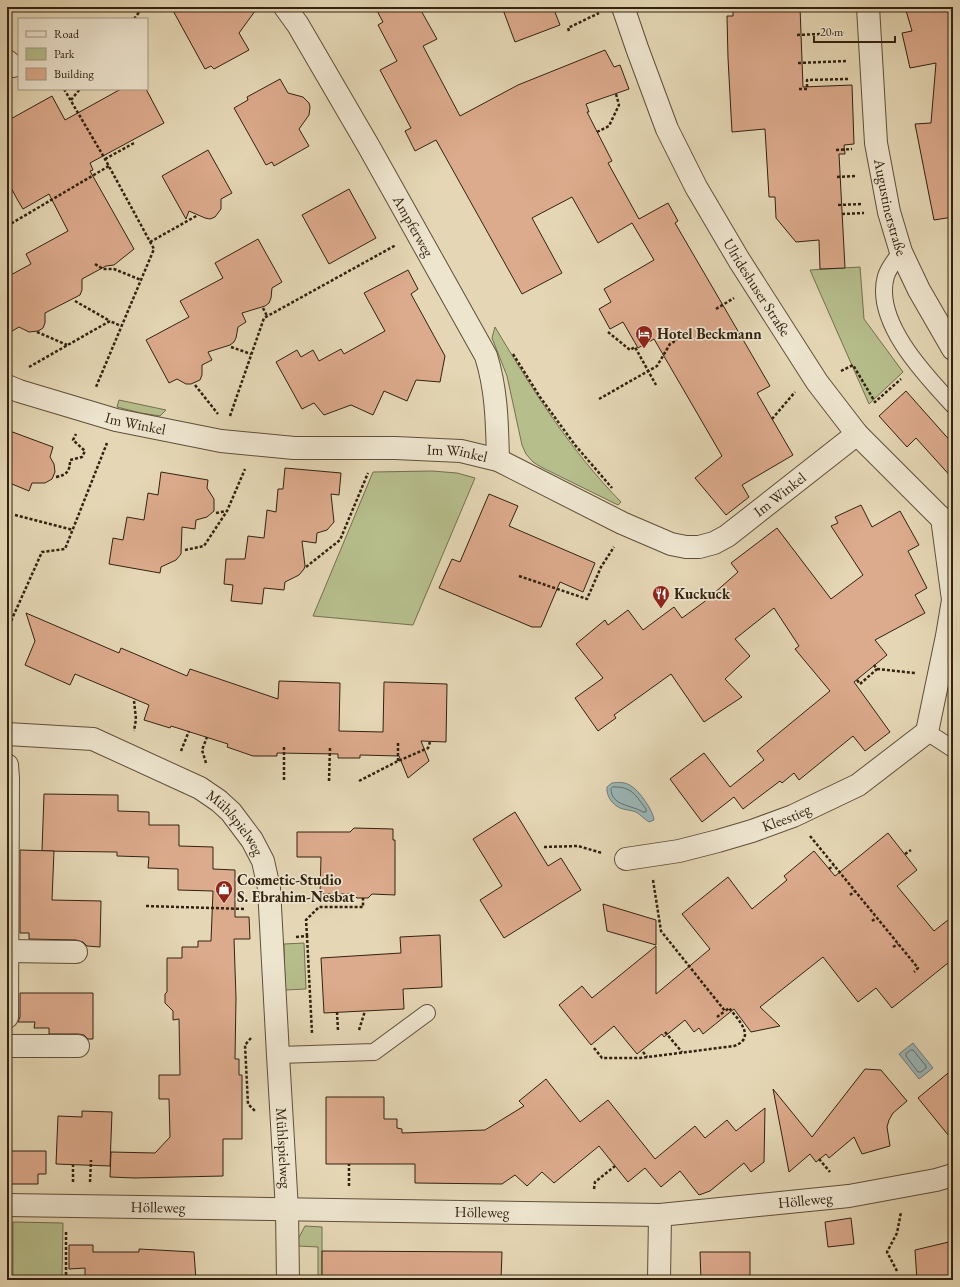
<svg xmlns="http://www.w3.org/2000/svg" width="960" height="1287" viewBox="0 0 960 1287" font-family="'EB Garamond',serif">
	<rect width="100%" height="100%" fill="#e5d7b5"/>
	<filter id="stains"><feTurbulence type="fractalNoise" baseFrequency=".005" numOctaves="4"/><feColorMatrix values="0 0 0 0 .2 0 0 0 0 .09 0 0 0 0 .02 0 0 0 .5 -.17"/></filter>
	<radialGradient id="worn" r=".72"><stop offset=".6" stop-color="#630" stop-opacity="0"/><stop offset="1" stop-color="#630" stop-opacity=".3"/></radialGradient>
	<g fill="#b6be8c" stroke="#74704e">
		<polygon points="860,267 864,319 903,372 869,404 810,270"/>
		<path d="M 495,327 C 532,389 570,450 621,502 L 618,505 L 541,467 L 533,462 L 526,454 L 522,445 L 507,376 L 492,338 Z"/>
		<polygon points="119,400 166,410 160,416 141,413 117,407"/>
		<polygon points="432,471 457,473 475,478 413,625 313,616 373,472"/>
		<polygon points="304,943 306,989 285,990 284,944"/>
		<polygon points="13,1222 63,1223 62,1280 13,1280"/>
		<polygon points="305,1226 322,1227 322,1280 318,1280 318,1247 298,1246 298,1239"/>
	</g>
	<g fill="#9bb7b9" stroke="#717b75">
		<path d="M 612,783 C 618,782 626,782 631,786 C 639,790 654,812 654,820 L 649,822 C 644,819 641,815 636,812 C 631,810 625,810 620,808 C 612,804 606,796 607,787 Z"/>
		<polygon points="913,1043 933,1068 919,1079 899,1054"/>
	</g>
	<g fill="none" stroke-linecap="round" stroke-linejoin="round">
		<g stroke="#666c64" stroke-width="1">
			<path d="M 613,787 C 632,786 636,796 646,809 L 646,812 L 643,812 C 632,805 611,806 611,789 Z"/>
			<polygon points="911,1050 913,1050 926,1066 926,1068 921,1072 918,1072 906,1056 906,1054"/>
		</g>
	</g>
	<g fill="#dcaa8c" stroke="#322210">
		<polygon points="171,7 258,7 239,33 249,50 214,69 211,66 205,69"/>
		<polygon points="375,7 419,7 437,39 423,46 460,116 518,85 605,50 614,67 620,65 629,89 586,104 589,112 587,112 612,161 608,163 639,219 668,203 678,221 675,223 770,386 757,393 793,455 742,485 749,497 726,515 695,478 722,456 654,339 638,348 623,322 610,329 599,309 611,302 604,289 654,260 632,223 598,243 572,197 532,218 562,273 522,294 436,140 415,151 405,131 411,128 380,70 397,61 378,25 383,22"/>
		<polygon points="502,7 553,7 560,25 515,42"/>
		<polygon points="733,7 800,7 803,87 852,85 854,144 844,145 845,154 839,154 845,268 820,269 819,240 796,242 776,218 775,197 769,197 765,129 732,132 728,58 727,16 733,16"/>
		<polygon points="905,7 953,7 953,217 934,220 915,124 931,123 936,63 910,68 902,33 912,31"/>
		<polygon points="280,79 288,93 303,97 309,103 310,107 309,115 299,129 309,146 274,166 272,162 266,165 234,108 248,100 247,97"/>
		<polygon points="121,89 146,89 164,123 90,163 93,170 90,171 134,249 114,265 106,266 82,279 82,290 80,295 45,313 45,323 43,328 38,331 29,332 19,327 7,334 7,277 31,264 26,254 68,231 49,194 23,209 17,199 7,180 7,121 52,96 65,120"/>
		<polygon points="208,150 232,193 221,199 221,209 215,217 210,219 205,218 189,211 186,219 162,176"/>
		<polygon points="349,189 376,238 329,264 302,215"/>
		<polygon points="258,239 282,282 272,288 271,298 269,303 265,306 242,313 246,322 238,327 236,338 234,342 230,345 208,352 212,360 202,365 202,375 200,380 191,384 186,384 177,379 169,383 146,340 189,317 180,301 223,278 215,263"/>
		<polygon points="408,270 418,289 411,294 445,356 440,382 416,380 407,401 384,391 373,415 351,405 324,415 314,403 302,409 276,362 297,350 301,357 313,350 319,361 341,349 344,354 385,331 364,293"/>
		<polygon points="906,391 953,444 953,479 916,438 907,447 879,416"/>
		<polygon points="7,430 53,447 50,457 54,464 55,472 52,479 45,483 32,483 29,491 7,482"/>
		<polygon points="285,468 341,473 339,495 331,494 334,522 327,530 317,533 316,543 302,541 305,566 304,569 299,575 285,582 284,590 264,588 262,604 231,601 233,585 224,584 226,559 245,559 248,536 264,538 267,510 276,512 278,489 283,489"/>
		<polygon points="161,472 208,480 207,488 214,499 214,511 207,517 196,520 195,529 182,527 181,554 176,560 161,567 160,573 109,564 113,538 123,540 127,517 144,520 148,493 158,495"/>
		<polygon points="489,494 518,506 509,526 595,563 583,592 560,582 541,627 532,627 439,588 452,559 460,562"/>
		<polygon points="861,505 872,527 900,511 919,545 908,551 927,588 915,595 925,613 875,640 887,655 854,682 890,732 865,751 853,736 799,780 794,773 782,783 780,781 743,809 734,797 702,822 670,779 704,753 730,787 764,760 757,751 830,691 795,649 799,646 774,608 735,639 750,656 725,679 742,697 704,722 671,674 614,715 616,718 598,731 575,698 603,678 576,644 605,620 608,625 628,610 643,630 674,607 682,618 704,602 738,572 731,563 777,528 831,599 863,575 831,526 838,523 835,517"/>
		<polygon points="26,613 119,653 121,648 187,676 190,669 278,699 279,681 340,683 339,731 383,732 384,682 447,684 446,742 421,741 429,761 408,778 399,756 360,755 360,758 338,758 338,754 277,753 277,756 253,756 227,747 228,744 171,726 170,728 144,720 149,705 75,674 70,685 25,665 35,641"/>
		<polygon points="44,794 118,795 118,811 149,812 149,825 179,825 179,846 213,847 213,869 235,870 235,917 249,917 250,939 234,939 236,998 235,1059 239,1059 239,1075 242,1075 242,1139 223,1139 223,1176 135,1178 110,1177 111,1152 155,1153 170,1137 169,1099 159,1099 159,1075 180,1075 179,1019 173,1020 173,1011 165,1003 165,994 167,992 167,958 182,958 182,947 198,947 198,941 211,941 213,891 178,890 178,869 148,868 149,857 117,856 117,852 42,851"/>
		<polygon points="515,812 548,866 561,858 581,890 504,938 480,900 502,886 473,839"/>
		<polygon points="354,828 393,829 393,840 395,840 395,895 372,894 368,898 357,898 353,894 320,894 321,857 297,857 297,832 350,832"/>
		<polygon points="888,833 917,870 897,886 934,931 953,916 953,959 892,1008 876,988 858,1002 823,957 760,1007 780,1026 751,1032 734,1009 703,1034 699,1028 694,1032 685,1020 664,1037 662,1034 637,1054 614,1026 591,1045 559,1005 582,986 592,998 656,946 656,994 710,949 682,914 728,877 752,909 787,880 784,876 814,851 835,876"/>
		<polygon points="20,850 54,851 52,900 101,901 100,947 87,946 83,942 76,940 29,939 29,933 20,933"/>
		<polygon points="603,904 656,920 656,945 607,931"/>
		<polygon points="440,935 442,987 403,989 404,1009 324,1013 321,958 401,953 400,937"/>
		<polygon points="20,993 93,993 93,1039 88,1039 84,1035 78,1034 49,1034 49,1028 34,1028 35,1022 18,1022 20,1017"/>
		<polygon points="865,1069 881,1070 907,1101 893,1113 889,1120 887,1127 890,1146 862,1154 854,1137 829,1158 826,1154 816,1162 810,1154 789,1172 773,1089 812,1137"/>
		<polygon points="953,1069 953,1141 918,1098"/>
		<polygon points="546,1079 580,1122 608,1100 655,1159 695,1126 705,1138 727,1120 736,1131 765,1108 764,1162 751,1172 744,1163 710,1191 699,1195 680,1171 661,1187 645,1168 628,1182 599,1146 554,1183 542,1172 527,1186 515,1175 502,1184 415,1183 415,1164 326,1164 326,1097 384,1097 384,1119 397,1119 397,1128 402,1129 402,1133 485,1130 524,1106 519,1101"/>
		<polygon points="82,1111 112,1112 110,1166 56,1164 58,1116 82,1117"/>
		<polygon points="7,1151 46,1151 46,1174 38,1174 38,1184 11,1184 10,1174 7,1174"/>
		<polygon points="851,1218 854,1244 828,1247 825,1222"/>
		<polygon points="953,1241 953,1280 917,1280 915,1250"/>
		<polygon points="69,1245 93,1245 93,1252 139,1252 139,1249 194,1252 196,1280 85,1280 85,1268 69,1269"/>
		<polygon points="322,1251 502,1252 501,1280 322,1280"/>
		<polygon points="700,1252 750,1252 750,1280 701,1280"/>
	</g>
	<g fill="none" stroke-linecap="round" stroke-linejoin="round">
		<defs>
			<g id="service">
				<path d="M 901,252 C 896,259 889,267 886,276 C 873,321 925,375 953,405"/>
				<polyline points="927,732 953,749"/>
				<polyline points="278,1055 374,1052 427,1013"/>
			</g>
			<g id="minor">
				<path id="s1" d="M 285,7 L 298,25 L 369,147 L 486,356 C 497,391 497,425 498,460"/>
				<path id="s2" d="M 868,7 L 876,143 L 889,212 L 901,252 L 919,290 L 953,349"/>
				<polyline points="7,61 13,66"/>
				<path id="s3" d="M 7,386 L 19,391 L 116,420 L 221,441 L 294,448 L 395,448 L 461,451 L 498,460 L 622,523 L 671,544 L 686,547 L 699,547 L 714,543 L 727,536 L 857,434"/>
				<path id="s4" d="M 7,734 L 93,739 L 200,788 L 219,801 L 231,812 L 252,840 L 263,861 L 269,888 L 278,1055 L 287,1210 L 288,1280"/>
				<polyline points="7,765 8,778 7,1017"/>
				<path id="s5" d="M 626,859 L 679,851 L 718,841 L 752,831 L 793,816 L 858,785 L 927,732 L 947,636 L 953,600 L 942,518"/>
				<polyline points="7,951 76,952"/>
				<polyline points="7,1046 78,1046"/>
				<path id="s6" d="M 7,1205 L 660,1215 L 849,1196 L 936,1180 L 953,1175"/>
				<polyline points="659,1280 660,1215"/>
			</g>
			<g id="tertiary">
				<path id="s7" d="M 623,7 L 637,48 L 667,129 L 696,187 L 739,260 L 817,382 L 857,434 L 938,515 L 953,528"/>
			</g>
		</defs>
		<use href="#service" stroke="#5f4f39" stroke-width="18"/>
		<use href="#minor" stroke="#5f4f39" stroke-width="24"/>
		<use href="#tertiary" stroke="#5f4f39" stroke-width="24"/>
		<g stroke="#322210" stroke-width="2.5" stroke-dasharray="3 2" stroke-linecap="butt">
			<polyline points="796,7 797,7"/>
			<polyline points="134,19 143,7"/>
			<polyline points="569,31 568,28 599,13"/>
			<polyline points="797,35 844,33"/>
			<polyline points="798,63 847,61"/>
			<polyline points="64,89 105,159 154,249 96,387"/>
			<polyline points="799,89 807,89 807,80 848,79"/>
			<polyline points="71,100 80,89"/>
			<polyline points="597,132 609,126 619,105 616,94"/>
			<polyline points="836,150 852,149"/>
			<polyline points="105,159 134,143"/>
			<polyline points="837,177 857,176"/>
			<polyline points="838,205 862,204"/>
			<polyline points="842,214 864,213"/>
			<polyline points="7,226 109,166"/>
			<polyline points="150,242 198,215"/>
			<polyline points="95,264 103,269 114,269 141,280"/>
			<polyline points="75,301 110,321"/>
			<polyline points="263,308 267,316"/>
			<polyline points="716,309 734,298"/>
			<polyline points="37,332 67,345"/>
			<polyline points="608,332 630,350 635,347 656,385"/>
			<polyline points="231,347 251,354"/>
			<polyline points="513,354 540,397 575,445 612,488"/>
			<polyline points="29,367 110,321 121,326"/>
			<polyline points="841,371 853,365 875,402 901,379"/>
			<polyline points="195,385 218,414"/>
			<polyline points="599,399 657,366 670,344 677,340"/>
			<polyline points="230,416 264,318 396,245"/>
			<polyline points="772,419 795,392"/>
			<path d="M 56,477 C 67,475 70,471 70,460 L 82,457 L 85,451 L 73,440 L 76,434"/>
			<polyline points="216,513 226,511"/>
			<polyline points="15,515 73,530"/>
			<polyline points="185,550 204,546 227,511 245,469"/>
			<polyline points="306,567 340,540 368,473"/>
			<polyline points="519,576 587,599 601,567 614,547"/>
			<polyline points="7,630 42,552 65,549 107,443"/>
			<polyline points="877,669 915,673"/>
			<polyline points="857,680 860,684 877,669 874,665"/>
			<polyline points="134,701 136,719 134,731"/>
			<polyline points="181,751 189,731"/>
			<polyline points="398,761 398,741"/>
			<polyline points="206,763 202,750 207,737"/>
			<polyline points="284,780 284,747"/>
			<polyline points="329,781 330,747"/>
			<polyline points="359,781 398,761 428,748 430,742"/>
			<polyline points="810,836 918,968 914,972"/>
			<polyline points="544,847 578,846 602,853"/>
			<polyline points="905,854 911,850"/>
			<polyline points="829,869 834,865"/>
			<polyline points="850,895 855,891"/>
			<polyline points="146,906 246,909"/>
			<polyline points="872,921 876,918"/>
			<polyline points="307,936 306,920 319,907 363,907 363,898"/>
			<polyline points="296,937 307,936 312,1033"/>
			<polyline points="893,947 898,944"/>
			<polyline points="337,1012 338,1031"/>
			<polyline points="717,1017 725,1011"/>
			<polyline points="359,1030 365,1011"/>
			<polyline points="665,1032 682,1052"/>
			<polyline points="251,1038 245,1045 248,1104 255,1111"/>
			<path d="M 594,1048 L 602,1058 L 640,1058 L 734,1046 C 757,1038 738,1019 729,1008 L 725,1011 L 661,931 L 653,880"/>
			<polyline points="643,1052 647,1057"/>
			<polyline points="819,1159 830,1172"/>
			<polyline points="73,1182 73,1165"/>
			<polyline points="90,1182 91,1160"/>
			<polyline points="349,1186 349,1164"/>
			<polyline points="594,1189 595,1182 615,1166"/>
			<polyline points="897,1271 887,1252 897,1233 901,1212"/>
			<polyline points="66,1280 66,1231"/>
		</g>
		<use href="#service" stroke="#eee5cf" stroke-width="16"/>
		<use href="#minor" stroke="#eee5cf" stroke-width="22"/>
		<use href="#tertiary" stroke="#eee5cf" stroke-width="22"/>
	</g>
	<defs>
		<symbol id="hotel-pin" viewBox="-11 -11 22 30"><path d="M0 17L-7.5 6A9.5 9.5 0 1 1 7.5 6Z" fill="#8f2418" stroke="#eee5cf"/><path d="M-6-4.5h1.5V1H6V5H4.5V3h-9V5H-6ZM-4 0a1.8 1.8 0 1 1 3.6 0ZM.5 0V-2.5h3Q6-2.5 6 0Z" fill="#fff"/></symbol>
		<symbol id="restaurant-pin" viewBox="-11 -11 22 30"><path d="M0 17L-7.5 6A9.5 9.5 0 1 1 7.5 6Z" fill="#8f2418" stroke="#eee5cf"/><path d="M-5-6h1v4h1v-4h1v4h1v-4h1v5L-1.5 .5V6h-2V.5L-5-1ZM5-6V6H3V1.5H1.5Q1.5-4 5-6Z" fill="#fff"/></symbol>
		<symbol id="shop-pin" viewBox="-11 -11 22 30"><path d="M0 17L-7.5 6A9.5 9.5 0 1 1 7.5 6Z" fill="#8f2418" stroke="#eee5cf"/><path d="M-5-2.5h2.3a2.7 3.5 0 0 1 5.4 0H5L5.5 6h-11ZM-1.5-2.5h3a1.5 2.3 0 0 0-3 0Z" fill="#fff"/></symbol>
	</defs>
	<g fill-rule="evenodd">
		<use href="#hotel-pin" x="634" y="324" width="20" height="27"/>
		<use href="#restaurant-pin" x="651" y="584" width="20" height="27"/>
		<use href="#shop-pin" x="214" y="879" width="20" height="27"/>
	</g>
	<g text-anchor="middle" stroke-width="3.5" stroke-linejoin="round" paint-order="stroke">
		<g font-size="15" fill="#322210" stroke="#eee5cf">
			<text dy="5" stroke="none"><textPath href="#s2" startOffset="202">Augustinerstraße</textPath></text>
			<text dy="5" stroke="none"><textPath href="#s1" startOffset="254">Ampferweg</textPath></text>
			<text dy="5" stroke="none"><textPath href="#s7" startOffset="312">Ulrideshuser Straße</textPath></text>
			<text dy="5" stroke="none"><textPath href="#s3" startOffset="134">Im Winkel</textPath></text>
			<text dy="5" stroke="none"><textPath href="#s3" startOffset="458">Im Winkel</textPath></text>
			<text dy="5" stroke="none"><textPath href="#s3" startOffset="818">Im Winkel</textPath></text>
			<text dy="5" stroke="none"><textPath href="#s5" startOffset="166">Kleestieg</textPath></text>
			<text dy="5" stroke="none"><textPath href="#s4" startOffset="254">Mühlspielweg</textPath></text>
			<text dy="5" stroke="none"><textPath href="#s4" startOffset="590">Mühlspielweg</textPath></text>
			<text dy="5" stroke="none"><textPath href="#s6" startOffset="799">Hölleweg</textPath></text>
			<text dy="5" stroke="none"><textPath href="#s6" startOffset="151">Hölleweg</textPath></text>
			<text dy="5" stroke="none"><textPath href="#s6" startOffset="475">Hölleweg</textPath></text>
		</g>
		<g font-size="15" font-weight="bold" fill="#322210" stroke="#eee5cf" text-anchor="start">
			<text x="657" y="339">Hotel Beckmann</text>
			<text x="674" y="599">Kuckuck</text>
			<text x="237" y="885">Cosmetic-Studio<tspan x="237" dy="17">S. Ebrahim-Nesbat</tspan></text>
		</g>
	</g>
	<rect width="960" height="1287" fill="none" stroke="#e5d7b5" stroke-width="24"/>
	<rect x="8" y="8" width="944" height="1271" fill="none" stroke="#322210" stroke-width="2"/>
	<rect x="12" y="12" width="936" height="1263" fill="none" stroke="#322210"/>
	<rect x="18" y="18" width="130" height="72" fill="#eee5cf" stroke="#a39783"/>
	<rect x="26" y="31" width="20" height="6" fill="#eee5cf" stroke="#a39783"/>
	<text x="54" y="38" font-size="12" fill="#322210">Road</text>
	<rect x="26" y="48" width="20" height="12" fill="#b6be8c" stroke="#a39783"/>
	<text x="54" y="58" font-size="12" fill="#322210">Park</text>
	<rect x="26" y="68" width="20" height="12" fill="#dcaa8c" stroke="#a39783"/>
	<text x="54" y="78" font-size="12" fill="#322210">Building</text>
	<path d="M814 36v6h81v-6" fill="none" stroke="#322210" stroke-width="2"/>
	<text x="820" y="36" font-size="12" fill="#322210" stroke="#eee5cf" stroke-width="3" paint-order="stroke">20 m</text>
	<rect width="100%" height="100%" filter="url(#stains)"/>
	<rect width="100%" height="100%" fill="url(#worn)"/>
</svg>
